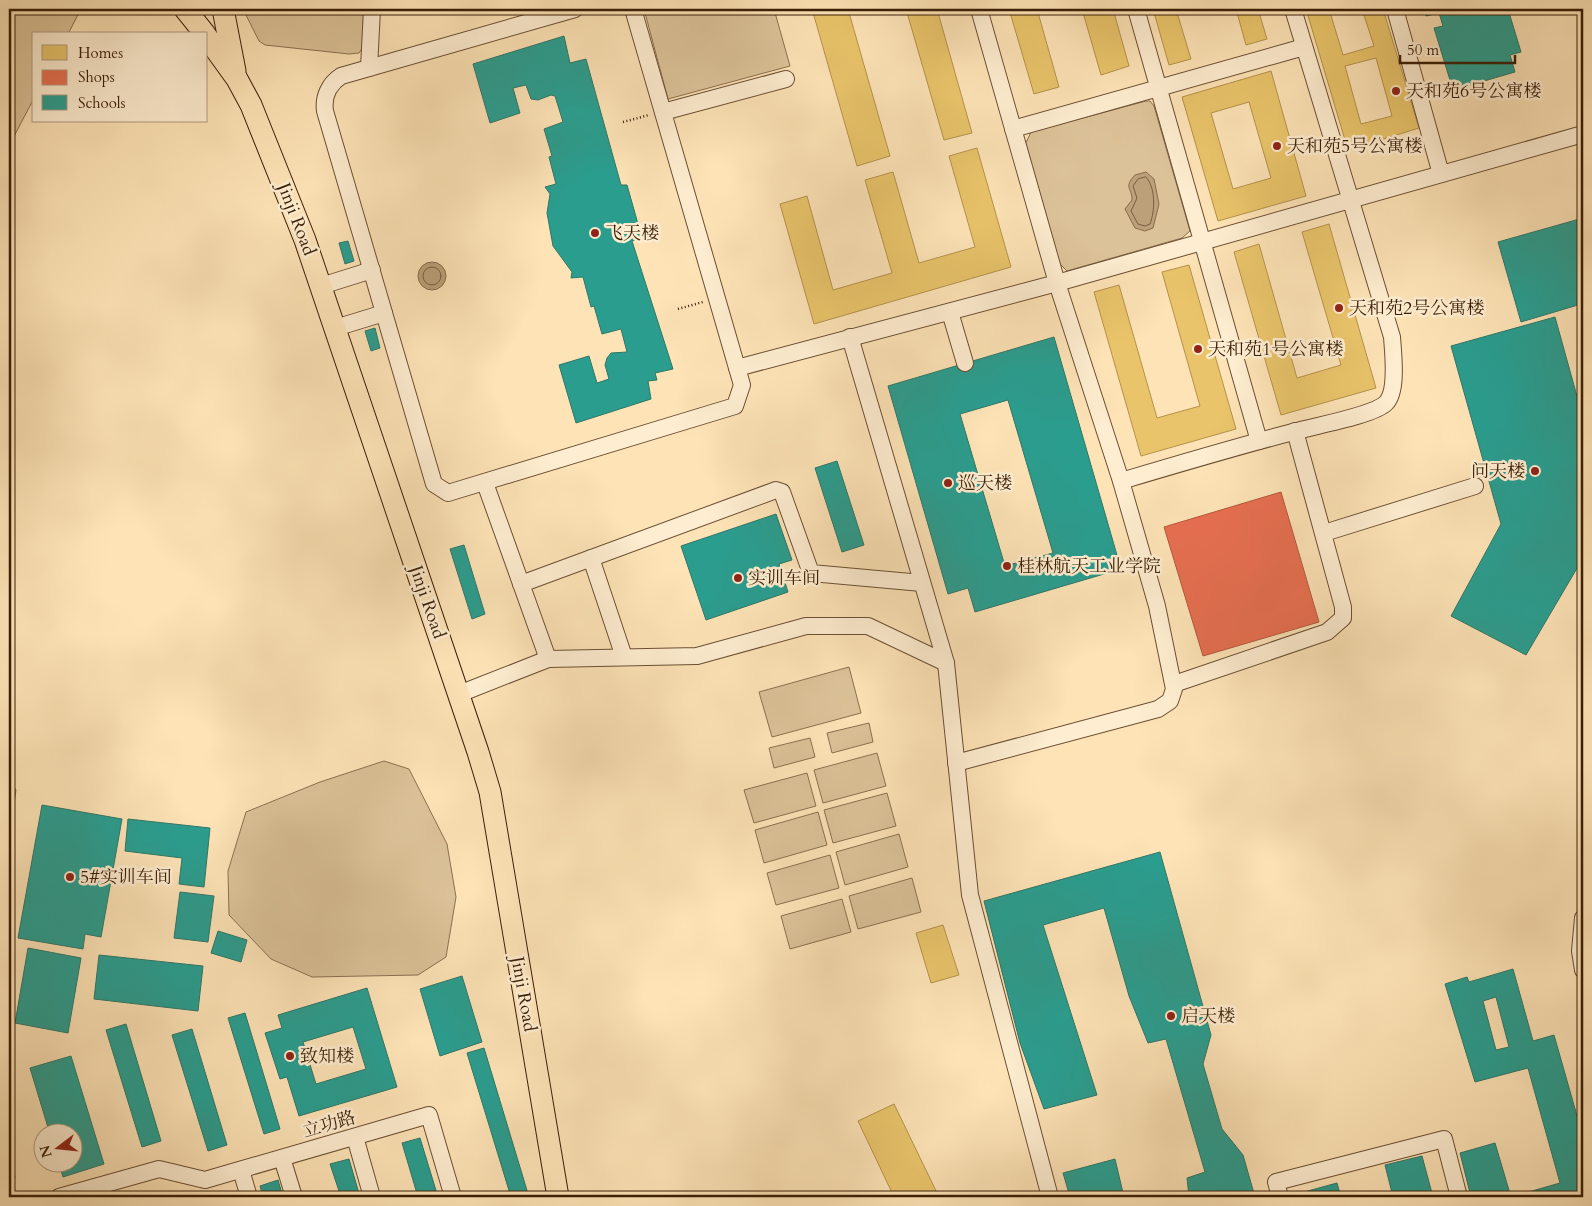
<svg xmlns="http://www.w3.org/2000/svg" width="1592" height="1206" viewBox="0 0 1592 1206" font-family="Cardo,'Noto Serif SC',serif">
	<rect width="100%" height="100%" fill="#fde3b6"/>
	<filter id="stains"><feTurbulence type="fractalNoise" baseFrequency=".004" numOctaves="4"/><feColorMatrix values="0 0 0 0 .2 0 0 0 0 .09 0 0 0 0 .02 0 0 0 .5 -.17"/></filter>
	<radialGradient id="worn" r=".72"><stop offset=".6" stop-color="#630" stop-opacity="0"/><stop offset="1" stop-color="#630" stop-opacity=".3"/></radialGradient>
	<g fill="#dcc298" stroke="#8b7050">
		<polygon points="9,9 81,9 68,34 34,34 34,98 9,146"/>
		<polygon points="243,9 364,9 363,47 359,53 349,54 265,45 259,41"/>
		<polygon points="644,9 774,9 790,66 668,99"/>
		<polygon points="1146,101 1150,101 1154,106 1190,231 1182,238 1067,271 1059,263 1024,147 1031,132"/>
		<polygon points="849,667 861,713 772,737 759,692"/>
		<polygon points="869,723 873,742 832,753 827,733"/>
		<polygon points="810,738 815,757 774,768 769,748"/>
		<polygon points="877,753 886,786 823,803 814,770"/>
		<polygon points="384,761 409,769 447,844 456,897 446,957 418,975 312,977 271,959 229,915 228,871 246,812 320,782"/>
		<polygon points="807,773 816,806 754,823 744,790"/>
		<polygon points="9,780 16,790 9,838"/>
		<polygon points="887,793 896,826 833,843 824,810"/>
		<polygon points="818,812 827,845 764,863 755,830"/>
		<polygon points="899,834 908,867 845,885 836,852"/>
		<polygon points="830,855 839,888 776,905 767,873"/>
		<polygon points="912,878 921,912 858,929 849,896"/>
		<polygon points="842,899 851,932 790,949 781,916"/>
	</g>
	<g fill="#bba07a" stroke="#876c4c">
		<path d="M 1146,172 L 1154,179 L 1159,204 L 1153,228 L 1145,231 L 1135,228 L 1125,209 L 1132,200 C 1132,187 1123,188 1135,175 Z"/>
		<circle cx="432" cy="276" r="14"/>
	</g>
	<g fill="#e9c46a" stroke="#b4924c" fill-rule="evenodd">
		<polygon points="812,9 848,9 890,156 857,166"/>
		<polygon points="906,9 937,9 972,133 944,140"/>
		<polygon points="1009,9 1037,9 1059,87 1034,94"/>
		<polygon points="1082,9 1113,9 1129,66 1101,75"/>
		<polygon points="1153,9 1176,9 1191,59 1169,65"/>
		<polygon points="1236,9 1258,9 1267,39 1246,45"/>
		<path d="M 1306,9 L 1329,9 L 1343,55 L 1374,46 L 1362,9 L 1383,9 L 1419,128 L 1348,150 ZM 1376,58 L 1392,116 L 1361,124 L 1345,66 Z"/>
		<path d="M 1271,71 L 1306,196 L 1218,221 L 1182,97 ZM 1249,102 L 1271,178 L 1233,189 L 1211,113 Z"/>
		<polygon points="977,148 1011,267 814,324 780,204 807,196 833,290 892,273 865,180 893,172 919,263 975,247 949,156"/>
		<polygon points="1329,224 1376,388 1281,415 1234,252 1259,244 1297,378 1341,365 1302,232"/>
		<polygon points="1189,265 1236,429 1141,456 1094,292 1119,285 1157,418 1200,406 1162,272"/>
		<polygon points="943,925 959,975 931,983 916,933"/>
		<polygon points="894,1104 939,1197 894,1197 858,1121"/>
	</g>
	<polygon fill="#e76f51" stroke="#b3573b" points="1281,492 1319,622 1203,656 1164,527"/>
	<g fill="#2a9d8f" stroke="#2f7766" fill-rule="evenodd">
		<polygon points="1424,9 1508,9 1521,52 1510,55 1515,72 1453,90 1434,28 1443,26 1439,13 1426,16"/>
		<polygon points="564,36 570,63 586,59 621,185 627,185 642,238 632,241 673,369 655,373 657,380 648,381 651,399 576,423 559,365 589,356 597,383 609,379 605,365 607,358 611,353 627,352 621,329 602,334 594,306 591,307 583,277 571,278 572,272 553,246 547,213 550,194 545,187 556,184 549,157 552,156 544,129 563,122 555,96 551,95 538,100 531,99 526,85 513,88 520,113 490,123 473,64"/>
		<polygon points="1583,218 1583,323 1578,305 1521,322 1498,242"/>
		<polygon points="348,241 354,261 345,264 339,243"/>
		<polygon points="1555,317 1583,418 1583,558 1526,655 1451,616 1501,524 1451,346"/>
		<polygon points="375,328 380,348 371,351 365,331"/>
		<path d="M 1054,337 L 1121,569 L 975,612 L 968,588 L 948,594 L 888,386 ZM 1008,400 L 1053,553 L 1005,566 L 960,414 Z"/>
		<polygon points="837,461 864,545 842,552 815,468"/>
		<polygon points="776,514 792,560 779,564 788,592 706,620 681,546"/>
		<polygon points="464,545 485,614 472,619 450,549"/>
		<polygon points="42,805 122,819 101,937 85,934 83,949 18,938"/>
		<polygon points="128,819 210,828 204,887 179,884 182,858 125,851"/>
		<polygon points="1160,852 1211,1035 1203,1064 1222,1129 1243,1155 1255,1197 1189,1197 1187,1178 1205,1172 1166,1039 1148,1043 1129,996 1104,908 1043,925 1097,1095 1044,1109 1020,1043 984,901"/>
		<polygon points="180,892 214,896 208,942 174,938"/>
		<polygon points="218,931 247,940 241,962 211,953"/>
		<polygon points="28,948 81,958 68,1033 15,1023"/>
		<polygon points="99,955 203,966 198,1011 94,999"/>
		<path d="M 1513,969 L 1533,1041 L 1554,1035 L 1583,1137 L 1583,1197 L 1471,1197 L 1460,1153 L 1495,1143 L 1511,1197 L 1560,1183 L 1528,1068 L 1475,1082 L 1445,984 L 1467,977 L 1469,982 ZM 1496,997 L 1509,1047 L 1496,1050 L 1483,1001 Z"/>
		<polygon points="462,976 482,1042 440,1056 420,989"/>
		<path d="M 367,988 L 397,1087 L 299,1116 L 287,1077 L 280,1079 L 265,1033 L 282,1028 L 278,1015 ZM 353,1027 L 366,1069 L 316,1084 L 303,1042 Z"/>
		<polygon points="245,1013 280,1129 264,1134 228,1018"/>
		<polygon points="126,1024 161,1141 142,1147 106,1030"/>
		<polygon points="192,1029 227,1145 208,1151 172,1035"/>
		<polygon points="484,1048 529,1197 511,1197 467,1053"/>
		<polygon points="71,1056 104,1164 63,1177 59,1164 72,1164 72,1134 50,1134 30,1068"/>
		<polygon points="420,1138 438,1197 418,1197 402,1143"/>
		<polygon points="9,1153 15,1177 9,1179"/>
		<polygon points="1422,1156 1433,1197 1393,1197 1385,1165"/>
		<polygon points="349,1159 360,1197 341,1197 330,1164"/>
		<polygon points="1115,1159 1124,1197 1070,1197 1063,1173"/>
		<polygon points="278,1180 283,1197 263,1197 260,1186"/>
		<polygon points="1337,1183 1341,1197 1306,1197 1304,1192"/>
	</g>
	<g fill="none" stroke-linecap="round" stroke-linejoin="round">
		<g stroke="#7a5f40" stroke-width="1">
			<path d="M 1146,177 C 1156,188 1155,211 1150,224 L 1145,226 L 1138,224 L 1131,211 L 1137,198 L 1133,186 L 1138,179 Z"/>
			<circle cx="432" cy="276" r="9"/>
		</g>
		<defs>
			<g id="minor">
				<path d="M 575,9 L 341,76 C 329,84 323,97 325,111 L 434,484 L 448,493 L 735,406 L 742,385 L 633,9"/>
				<polyline points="1136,9 1259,441"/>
				<polyline points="1395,9 1441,174"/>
				<polyline points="369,68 372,9"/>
				<polyline points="663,112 786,79"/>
				<polyline points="1013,129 1304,47"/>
				<polyline points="321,286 372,270"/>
				<polyline points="950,312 965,363"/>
				<polyline points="335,328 384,313"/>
				<polyline points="850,337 946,663 970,895 1050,1197"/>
				<polyline points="737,368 1057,283 1583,134"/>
				<path d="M 1121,481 C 1178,464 1235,447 1293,432 C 1313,426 1373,416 1386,403 C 1398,391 1393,353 1392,337 L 1293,9"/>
				<polyline points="485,483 548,659"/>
				<polyline points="1324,533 1475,486"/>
				<polyline points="591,558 624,657"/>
				<polyline points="521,584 776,490 782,492 811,573 922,583"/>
				<polyline points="1174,684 1327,632 1343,618 1343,607 1295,431"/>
				<polyline points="459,694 548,659 697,656 806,626 868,626 946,663"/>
				<polyline points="956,763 1158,709 1170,701 1174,689 1157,606 1121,481 1057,283 979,9"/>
				<polyline points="1583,918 1580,951 1583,970"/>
				<polyline points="355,1137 372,1197"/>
				<polyline points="282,1158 294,1197"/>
				<polyline points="241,1170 249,1197"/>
				<polyline points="59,1197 159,1169 205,1180 429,1115 453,1197"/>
				<polyline points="1280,1197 1276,1182 1444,1139 1459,1197"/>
			</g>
			<g id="major">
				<polyline points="185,9 205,34"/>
				<polyline points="223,9 235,71"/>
				<polyline points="206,36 237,79 251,105 305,240 478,752 490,792 558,1197"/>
			</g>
		</defs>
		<use href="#minor" stroke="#6b4f33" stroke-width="18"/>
		<use href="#major" stroke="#3a1e07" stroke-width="23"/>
		<g stroke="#3a1e07" stroke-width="2.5" stroke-dasharray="1 2.5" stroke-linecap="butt">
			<polyline points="623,122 649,115"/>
			<polyline points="678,309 703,302"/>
		</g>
		<use href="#minor" stroke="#feedd0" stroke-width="16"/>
		<use href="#major" stroke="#fde3b6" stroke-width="21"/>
	</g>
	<g fill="#8f2418" stroke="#feedd0" stroke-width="2">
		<circle cx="1396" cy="91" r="5"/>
		<circle cx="1277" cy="146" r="5"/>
		<circle cx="595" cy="233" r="5"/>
		<circle cx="1339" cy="308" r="5"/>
		<circle cx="1198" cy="349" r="5"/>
		<circle cx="1535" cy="471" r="5"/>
		<circle cx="948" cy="483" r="5"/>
		<circle cx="1007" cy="566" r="5"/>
		<circle cx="738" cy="578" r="5"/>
		<circle cx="70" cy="877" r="5"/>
		<circle cx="1171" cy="1016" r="5"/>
		<circle cx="290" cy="1056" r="5"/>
	</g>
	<g text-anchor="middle" stroke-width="5" stroke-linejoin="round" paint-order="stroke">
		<g font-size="18" fill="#3a1e07" stroke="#feedd0" text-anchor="start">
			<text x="1406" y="97">天和苑6号公寓楼</text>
			<text x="1287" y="152">天和苑5号公寓楼</text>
			<text x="605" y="239">飞天楼</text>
			<text x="1349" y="314">天和苑2号公寓楼</text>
			<text x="1208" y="355">天和苑1号公寓楼</text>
			<text x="1525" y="477" text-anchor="end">问天楼</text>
			<text x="958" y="489">巡天楼</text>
			<text x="1017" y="572">桂林航天工业学院</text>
			<text x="748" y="584">实训车间</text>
			<text x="80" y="883">5#实训车间</text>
			<text x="1181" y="1022">启天楼</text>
			<text x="300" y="1062">致知楼</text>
		</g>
		<g font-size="18" fill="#3a1e07" stroke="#feedd0">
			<text transform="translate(297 219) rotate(69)" y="6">Jinji Road</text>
			<text transform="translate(428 602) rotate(71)" y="6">Jinji Road</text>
			<text transform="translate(524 994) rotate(80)" y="6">Jinji Road</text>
			<text transform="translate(329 1124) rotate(-16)" y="6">立功路</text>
		</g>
	</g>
	<rect width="1592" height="1206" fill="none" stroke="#fde3b6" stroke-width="30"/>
	<rect x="10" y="10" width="1572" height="1186" fill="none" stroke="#3a1e07" stroke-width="2.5"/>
	<rect x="15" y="15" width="1562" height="1176" fill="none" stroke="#3a1e07"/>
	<rect x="32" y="32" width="175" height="90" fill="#feedd0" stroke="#b09a80"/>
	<rect x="42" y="45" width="25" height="15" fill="#e9c46a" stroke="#b09a80"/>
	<text x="78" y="58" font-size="15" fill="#3a1e07">Homes</text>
	<rect x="42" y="70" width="25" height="15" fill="#e76f51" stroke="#b09a80"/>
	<text x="78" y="82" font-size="15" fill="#3a1e07">Shops</text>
	<rect x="42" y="95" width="25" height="15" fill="#2a9d8f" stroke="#b09a80"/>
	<text x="78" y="108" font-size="15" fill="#3a1e07">Schools</text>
	<g transform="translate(58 1148) rotate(254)"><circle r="24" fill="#feedd0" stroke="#b09a80"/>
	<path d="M0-4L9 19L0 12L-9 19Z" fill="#8f2418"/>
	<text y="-8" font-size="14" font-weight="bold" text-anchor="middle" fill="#3a1e07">N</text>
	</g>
	<path d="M1400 55v8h115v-8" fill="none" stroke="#3a1e07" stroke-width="2.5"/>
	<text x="1407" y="55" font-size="15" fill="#3a1e07" stroke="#feedd0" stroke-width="4" paint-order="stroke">50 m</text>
	<rect width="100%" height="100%" filter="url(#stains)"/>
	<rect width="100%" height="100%" fill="url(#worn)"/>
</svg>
